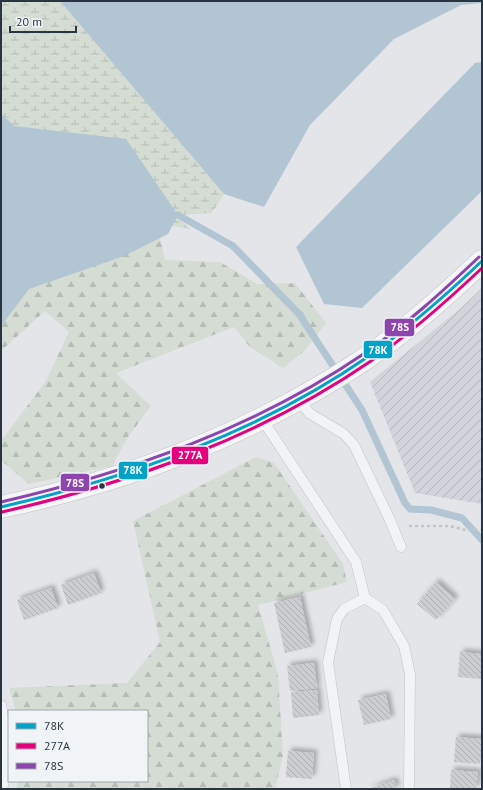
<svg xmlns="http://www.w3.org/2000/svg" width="483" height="790" viewBox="0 0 483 790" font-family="'PT Sans',sans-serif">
	<defs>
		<pattern id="industrial-furrows" width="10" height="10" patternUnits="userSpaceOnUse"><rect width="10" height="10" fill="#d1d5db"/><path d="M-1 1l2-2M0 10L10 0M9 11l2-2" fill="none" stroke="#b3b7bd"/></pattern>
		<pattern id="forest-firs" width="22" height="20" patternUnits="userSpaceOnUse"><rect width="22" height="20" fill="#d4dcd3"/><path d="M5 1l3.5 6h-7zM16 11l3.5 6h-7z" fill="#b6bdb6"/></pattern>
		<pattern id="wetland-marsh" width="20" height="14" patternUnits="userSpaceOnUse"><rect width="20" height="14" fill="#d4dcd3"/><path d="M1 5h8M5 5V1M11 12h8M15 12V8" fill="none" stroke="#b6bdb6"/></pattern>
		<pattern id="building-back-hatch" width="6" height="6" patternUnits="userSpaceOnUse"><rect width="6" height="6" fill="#cbcdd0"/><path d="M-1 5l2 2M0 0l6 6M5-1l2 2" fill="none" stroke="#aeb1b4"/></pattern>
		<filter id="shadow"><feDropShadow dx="3.5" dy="-3.5" stdDeviation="2" flood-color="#0004"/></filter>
	</defs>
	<rect width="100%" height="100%" fill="#e3e5e8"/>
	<polygon fill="url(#industrial-furrows)" points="482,288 482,504 415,493 370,382 461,308"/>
	<g fill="url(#forest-firs)">
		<polygon points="160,237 165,260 220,262 257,284 295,283 326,323 304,351 283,368 250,347 234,327 116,373 151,406 128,437 112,466 29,484 1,460 1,441 46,381 69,332 45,311 1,351 1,300 8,292"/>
		<polygon points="256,457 274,463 343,564 347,582 258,605 278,674 283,756 275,789 16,789 18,781 147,781 147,711 16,711 9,688 127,683 160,642 133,521"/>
	</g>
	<polygon fill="url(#wetland-marsh)" points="1,1 60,1 224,194 212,213 178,215 146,192 191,229 140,221 17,130 1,113"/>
	<g fill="#b1c5d3">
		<polygon points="60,1 482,1 482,3 461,5 394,39 310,125 264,207 224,194"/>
		<polygon points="482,62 482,191 362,308 324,304 296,247 475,63"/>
		<polygon points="1,113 14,126 126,139 178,215 168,234 124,256 29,289 1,326"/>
	</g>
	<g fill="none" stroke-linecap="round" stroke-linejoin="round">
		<polyline stroke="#b1c5d3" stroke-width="7" points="178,215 233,246 299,314 362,410 405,503 410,509 431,510 462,518 482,540"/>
	</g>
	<g fill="url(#building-back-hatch)" filter="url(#shadow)">
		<polygon points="94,573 101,593 68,605 61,585"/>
		<polygon points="436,582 455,599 436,620 417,604"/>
		<polygon points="51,588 58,608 24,620 17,600"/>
		<polygon points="300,597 311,647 285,653 274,603"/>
		<polygon points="460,652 482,654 482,679 458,677"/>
		<polygon points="314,663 317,688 290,691 287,666"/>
		<polygon points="317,690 319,715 293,718 291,692"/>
		<polygon points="386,694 391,719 364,725 358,700"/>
		<polygon points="456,737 482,739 480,764 454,762"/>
		<polygon points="288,751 314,753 312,779 286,777"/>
		<polygon points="451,770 478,772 476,789 450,789"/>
		<polygon points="394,780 397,789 368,789"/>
	</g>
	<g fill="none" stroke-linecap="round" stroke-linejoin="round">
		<defs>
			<g id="service">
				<polyline points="299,399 309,413 344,434 354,445 390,520 401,547"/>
				<polyline points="262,419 356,562 365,598 383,610 404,646 410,674 409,789"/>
				<path d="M 1,705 C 6,732 10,761 2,789"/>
				<polyline points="346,789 328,662 337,619 344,609 365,598"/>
			</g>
			<path id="secondary" d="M 1,507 C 128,480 241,438 351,368 C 398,338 441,300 482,261"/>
		</defs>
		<use href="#service" stroke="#c1c3c6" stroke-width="11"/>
		<use href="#secondary" stroke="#c1c3c6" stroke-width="23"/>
		<polyline stroke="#c1c5c8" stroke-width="2.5" stroke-dasharray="3 3" stroke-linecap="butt" points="409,526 450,526 465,530 482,530"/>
		<use href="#service" stroke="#f2f3f4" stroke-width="10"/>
		<use href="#secondary" stroke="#f6f6f7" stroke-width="22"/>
		<defs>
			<path id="bus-1" d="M 1,507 C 131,477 258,433 369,356 C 409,328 446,295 482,261"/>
			<path id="bus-2" d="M 2,512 C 133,482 260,437 371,361 C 411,333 447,301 482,268"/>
			<path id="bus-3" d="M 1,502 C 130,472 255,428 365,353 C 406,325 443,291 479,257"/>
		</defs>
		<use href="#bus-1" stroke="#f0f4f7" stroke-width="6"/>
		<use href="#bus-2" stroke="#f0f4f7" stroke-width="6"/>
		<use href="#bus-3" stroke="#f0f4f7" stroke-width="6"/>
		<use href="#bus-1" stroke="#02a3c7" stroke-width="3"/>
		<use href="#bus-2" stroke="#e5007d" stroke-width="3"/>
		<use href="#bus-3" stroke="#8e44ad" stroke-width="3"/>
	</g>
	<circle fill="#293541" stroke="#f0f4f7" stroke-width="1.5" cx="102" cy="486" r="3.5"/>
	<g stroke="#f0f4f7" stroke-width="1.5">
		<rect x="384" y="318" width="31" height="19" rx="4" fill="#8e44ad"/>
		<rect x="363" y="340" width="30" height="19" rx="4" fill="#02a3c7"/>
		<rect x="171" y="446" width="38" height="19" rx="4" fill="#e5007d"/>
		<rect x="118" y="461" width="30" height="19" rx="4" fill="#02a3c7"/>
		<rect x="60" y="473" width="30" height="19" rx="4" fill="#8e44ad"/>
	</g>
	<g font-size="11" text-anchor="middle" font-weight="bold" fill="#fff">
		<text x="400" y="331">78S</text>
		<text x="378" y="354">78K</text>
		<text x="190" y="459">277A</text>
		<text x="133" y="474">78K</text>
		<text x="75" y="487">78S</text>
	</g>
	<rect width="483" height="790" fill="none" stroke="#293541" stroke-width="4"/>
	<rect x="8" y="710" width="140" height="72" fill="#f0f4f7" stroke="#a0a8ae"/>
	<rect x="16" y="723" width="20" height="6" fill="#02a3c7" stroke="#a0a8ae"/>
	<text x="44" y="730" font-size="12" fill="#293541">78K</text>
	<rect x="16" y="743" width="20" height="6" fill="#e5007d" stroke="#a0a8ae"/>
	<text x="44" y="750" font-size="12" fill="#293541">277A</text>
	<rect x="16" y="763" width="20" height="6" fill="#8e44ad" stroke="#a0a8ae"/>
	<text x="44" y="770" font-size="12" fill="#293541">78S</text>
	<path d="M10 26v6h66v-6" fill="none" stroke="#293541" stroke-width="2"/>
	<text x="16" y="26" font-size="12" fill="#293541" stroke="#f0f4f7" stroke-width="3" paint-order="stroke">20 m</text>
</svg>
